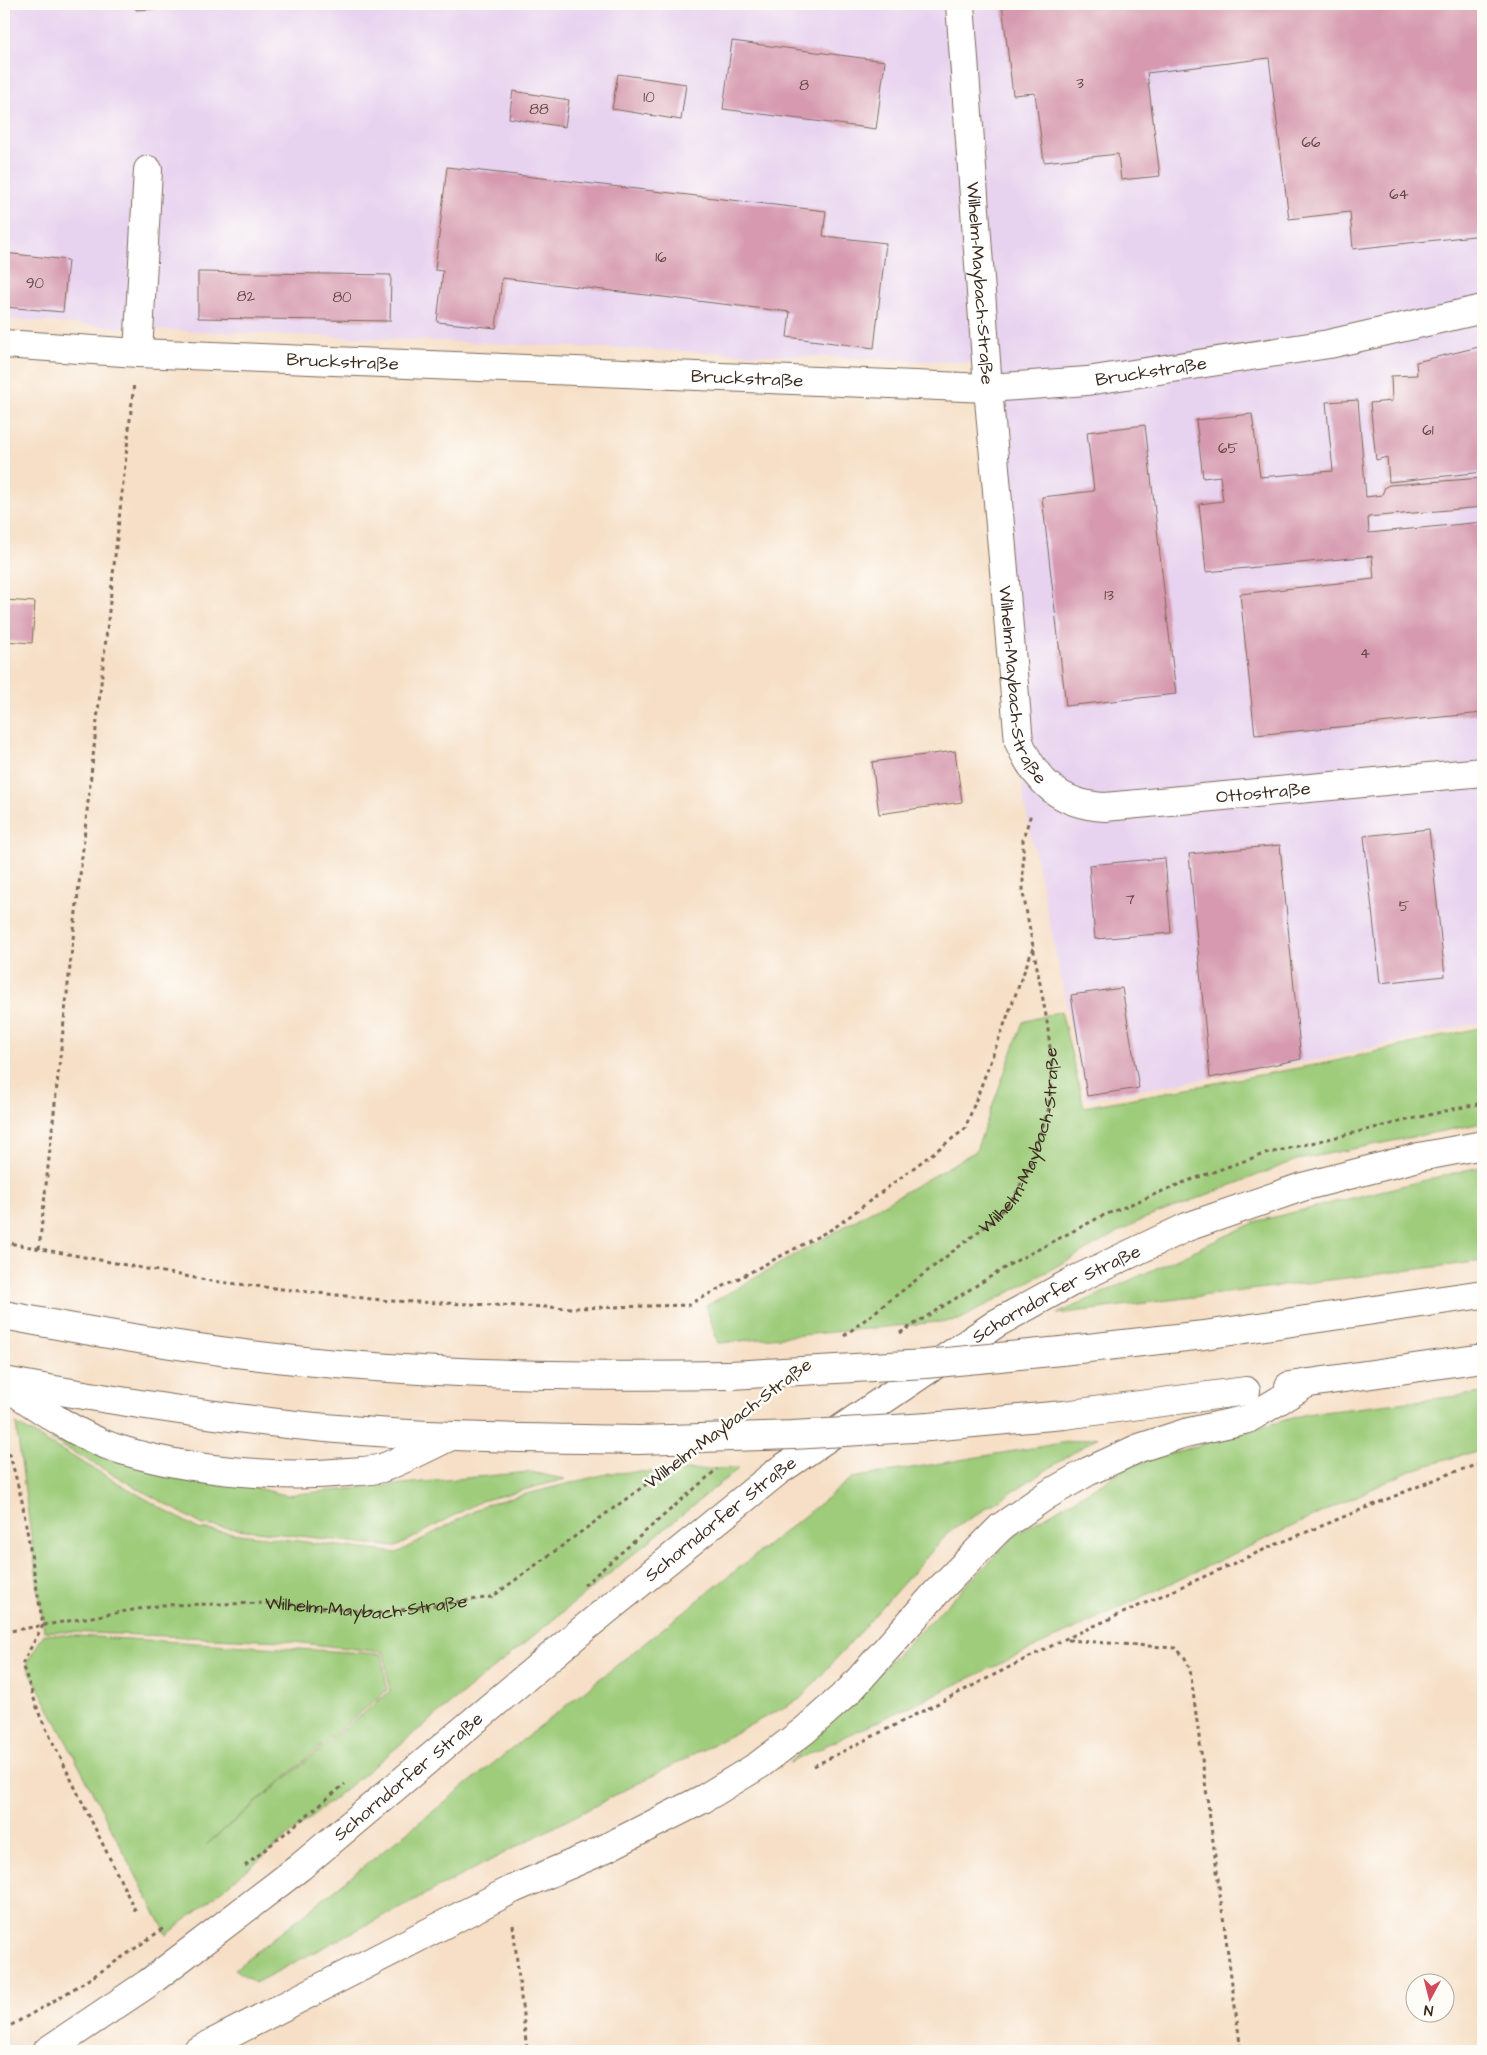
<svg xmlns="http://www.w3.org/2000/svg" width="1487" height="2055" viewBox="0 0 1487 2055" font-family="'Architects Daughter',sans-serif">
	<rect width="100%" height="100%" fill="#fdfcf7"/>
	<filter id="ink" filterUnits="userSpaceOnUse"><feTurbulence type="fractalNoise" baseFrequency=".02" numOctaves="2"/><feDisplacementMap in="SourceGraphic" scale="10" xChannelSelector="R" yChannelSelector="G"/><feConvolveMatrix kernelMatrix="1 2 1 2 8 2 1 2 1" color-interpolation-filters="sRGB"/></filter>
	<filter id="wash" filterUnits="userSpaceOnUse"><feTurbulence type="fractalNoise" baseFrequency=".0096" numOctaves="4" result="noise"/><feDisplacementMap in="SourceGraphic" scale="20" xChannelSelector="R" yChannelSelector="G"/><feGaussianBlur stdDeviation="1.12" result="paint"/><feColorMatrix in="noise" values="0 0 0 0 0 0 0 0 0 0 0 0 0 0 0 0 0 1.4 0 .05"/><feComposite in="paint" operator="in"/></filter>
	<g filter="url(#wash)">
		<rect width="100%" height="100%" fill="#f6dfc6"/>
		<polygon fill="#e7d2ef" points="4,4 1483,4 1483,1022 1326,1058 1086,1099 1024,801 973,363 143,329 4,319"/>
		<g fill="#9ecc7a" stroke="#6c7b4c">
			<polygon points="1061,1011 1084,1107 1331,1062 1483,1027 1483,1123 1297,1160 1141,1220 959,1320 718,1343 706,1306 976,1151 1023,1022"/>
			<polygon points="1483,1166 1483,1261 1057,1314 1258,1221"/>
			<polygon points="1483,1393 1483,1449 1412,1470 789,1763 1018,1533 1134,1464 1306,1414"/>
			<polygon points="16,1424 198,1529 397,1553 487,1504 610,1473 739,1468 167,1935 26,1664 44,1634 382,1654 387,1690 206,1845 390,1691 384,1652 284,1641 44,1631"/>
			<polygon points="1098,1437 949,1532 800,1699 255,1983 235,1969 852,1478"/>
			<polygon points="50,1439 286,1495 530,1472 565,1479 481,1501 396,1547 203,1525"/>
		</g>
		<g id="blocks">
			<g fill="#d699af">
				<polygon points="135,4 191,4 191,6 136,10"/>
				<polygon points="1002,4 1483,4 1483,235 1353,249 1350,212 1289,219 1269,58 1147,73 1160,176 1121,180 1118,154 1044,162 1035,93 1013,95"/>
				<polygon points="732,41 885,61 876,129 723,109"/>
				<polygon points="618,74 686,84 681,120 612,109"/>
				<polygon points="513,91 569,100 565,127 509,118"/>
				<polygon points="447,167 826,211 823,236 886,243 874,348 787,337 790,312 502,278 496,328 437,322 443,271 435,270"/>
				<polygon points="4,253 68,260 63,312 4,307"/>
				<polygon points="198,272 391,275 390,321 198,318"/>
				<polygon points="1483,346 1483,472 1389,482 1387,457 1376,460 1370,403 1392,401 1391,376 1417,375 1416,362"/>
				<polygon points="1358,400 1366,497 1382,495 1385,487 1389,485 1483,478 1483,507 1368,517 1369,533 1483,522 1483,713 1255,735 1240,594 1374,579 1372,556 1206,572 1199,504 1223,501 1220,476 1203,478 1196,420 1252,414 1260,477 1333,471 1326,402"/>
				<polygon points="1145,425 1176,694 1066,706 1042,497 1094,491 1087,432"/>
				<polygon points="4,600 35,602 32,643 4,641"/>
				<polygon points="955,751 962,802 879,814 872,762"/>
				<polygon points="1429,829 1445,976 1380,983 1364,836"/>
				<polygon points="1280,845 1301,1059 1210,1078 1189,854"/>
				<polygon points="1165,858 1171,933 1095,939 1089,865"/>
				<polygon points="1122,988 1139,1088 1087,1096 1071,995"/>
			</g>
		</g>
	</g>
	<g filter="url(#ink)">
		<use href="#blocks" fill-opacity="0" stroke="#7c6959" stroke-width="1"/>
		<g fill="none" stroke-linecap="round" stroke-linejoin="round">
			<defs>
				<g id="minor">
					<path id="s3" d="M 960,4 L 988,388 L 1019,742 C 1036,782 1061,805 1105,807 L 1483,772"/>
					<path id="s4" d="M 4,344 L 138,353 L 988,388 L 1087,381 L 1329,344 L 1483,309"/>
					<polyline points="138,353 148,170"/>
					<path d="M 4,1385 C 38,1407 73,1433 112,1447 C 181,1470 276,1479 348,1472 C 359,1471 372,1471 382,1468 C 406,1459 428,1447 451,1436"/>
				</g>
				<g id="major">
					<polyline points="1289,1386 1483,1358"/>
					<path id="s5" d="M 47,2051 L 147,1984 L 300,1867 L 587,1626 L 777,1472 L 997,1323 L 1077,1279 L 1187,1227 L 1302,1187 L 1419,1157 L 1483,1145"/>
					<polyline points="197,2051 513,1889 592,1855 703,1799 759,1765 805,1730 850,1690 936,1593 1001,1527 1047,1495 1089,1471 1139,1448 1185,1433 1248,1419 1308,1383"/>
				</g>
				<g id="highway">
					<path d="M 4,1315 C 122,1338 242,1357 362,1366 C 485,1376 608,1377 731,1375"/>
					<polyline points="1061,1351 1204,1335 1483,1294"/>
					<path d="M 4,1381 C 114,1401 225,1419 337,1429 C 438,1438 539,1438 639,1440"/>
					<polyline points="929,1427 1064,1415 1246,1391"/>
				</g>
			</defs>
			<use href="#minor" stroke="#7c6959" stroke-width="30"/>
			<use href="#major" stroke="#7c6959" stroke-width="30"/>
			<use href="#highway" stroke="#7c6959" stroke-width="30"/>
			<g stroke="#7c6959" stroke-width="3" stroke-dasharray="4 4" stroke-linecap="butt">
				<polyline points="4,1242 211,1281 390,1301 574,1308 688,1305 834,1228 965,1129 1033,948"/>
				<polyline points="39,1249 134,383"/>
				<polyline points="900,1333 1014,1262 1100,1217 1182,1183 1261,1155 1458,1108 1483,1103"/>
				<path id="s1" d="M 844,1336 L 992,1221 L 1014,1198 L 1030,1165 L 1049,1108 L 1052,1065 L 1047,1021 L 1023,893 L 1023,839 L 1031,814"/>
				<polyline points="4,1447 9,1451 22,1501 43,1625 22,1664 40,1716 136,1912"/>
				<polyline points="584,1585 717,1469"/>
				<path id="s2" d="M 4,1632 L 162,1605 L 274,1603 L 380,1613 L 492,1597 L 663,1472"/>
				<polyline points="1068,1640 1175,1648 1184,1656 1190,1669 1241,2051"/>
				<polyline points="814,1766 1065,1639 1270,1547 1451,1473 1483,1463"/>
				<polyline points="245,1866 345,1784"/>
				<polyline points="513,1925 527,2051"/>
				<path d="M 4,2029 C 60,1999 113,1965 165,1927"/>
			</g>
			<use href="#minor" stroke="#fff" stroke-width="28"/>
			<use href="#major" stroke="#fff" stroke-width="28"/>
			<use href="#highway" stroke="#fff" stroke-width="28"/>
			<defs>
				<g id="highway-bridge">
					<polyline points="731,1375 926,1364 1061,1351"/>
					<polyline points="639,1440 793,1435 929,1427"/>
				</g>
			</defs>
			<use href="#highway-bridge" stroke="#7c6959" stroke-width="30" stroke-linecap="butt"/>
			<use href="#highway-bridge" stroke="#fff" stroke-width="28"/>
		</g>
	</g>
	<g text-anchor="middle" stroke-width="5" stroke-linejoin="round" paint-order="stroke">
		<g font-size="15" fill="#624642">
			<text x="1080" y="88">3</text>
			<text x="804" y="90">8</text>
			<text x="649" y="102">10</text>
			<text x="539" y="114">88</text>
			<text x="1311" y="147">66</text>
			<text x="1399" y="199">64</text>
			<text x="661" y="262">16</text>
			<text x="35" y="288">90</text>
			<text x="246" y="301">82</text>
			<text x="342" y="302">80</text>
			<text x="1428" y="435">61</text>
			<text x="1228" y="453">65</text>
			<text x="1109" y="600">13</text>
			<text x="1365" y="658">4</text>
			<text x="1130" y="904">7</text>
			<text x="1404" y="911">5</text>
		</g>
		<g font-size="18" fill="#3b2a1e" stroke="#fdfcf7">
			<text dy="6" stroke="none"><textPath href="#s3" startOffset="280">Wilhelm-Maybach-Straße</textPath></text>
			<text dy="6" stroke="none"><textPath href="#s4" startOffset="339">Bruckstraße</textPath></text>
			<text dy="6" stroke="none"><textPath href="#s4" startOffset="1149">Bruckstraße</textPath></text>
			<text dy="6" stroke="none"><textPath href="#s4" startOffset="744">Bruckstraße</textPath></text>
			<text dy="6" stroke="none"><textPath href="#s3" startOffset="685">Wilhelm-Maybach-Straße</textPath></text>
			<text dy="6" stroke="none"><textPath href="#s3" startOffset="1014">Ottostraße</textPath></text>
			<text dy="6" stroke="none"><textPath href="#s1" startOffset="275">Wilhelm-Maybach-Straße</textPath></text>
			<text dy="6" stroke="none"><textPath href="#s5" startOffset="1264">Schorndorfer Straße</textPath></text>
			<text transform="translate(728 1423) rotate(-37)" y="6">Wilhelm-Maybach-Straße</text>
			<text dy="6" stroke="none"><textPath href="#s5" startOffset="859">Schorndorfer Straße</textPath></text>
			<text dy="6" stroke="none"><textPath href="#s2" startOffset="365">Wilhelm-Maybach-Straße</textPath></text>
			<text dy="6" stroke="none"><textPath href="#s5" startOffset="454">Schorndorfer Straße</textPath></text>
		</g>
	</g>
	<rect width="1487" height="2055" fill="none" stroke="#fdfcf7" stroke-width="20"/>
	<g transform="translate(1430 1998) rotate(187)"><circle r="24" fill="#fdfcf7" stroke="#afa8a0"/>
	<path d="M0-4L9 19L0 12L-9 19Z" fill="#d1495b"/>
	<text y="-8" font-size="14" font-weight="bold" text-anchor="middle" fill="#3b2a1e">N</text>
	</g>
</svg>
